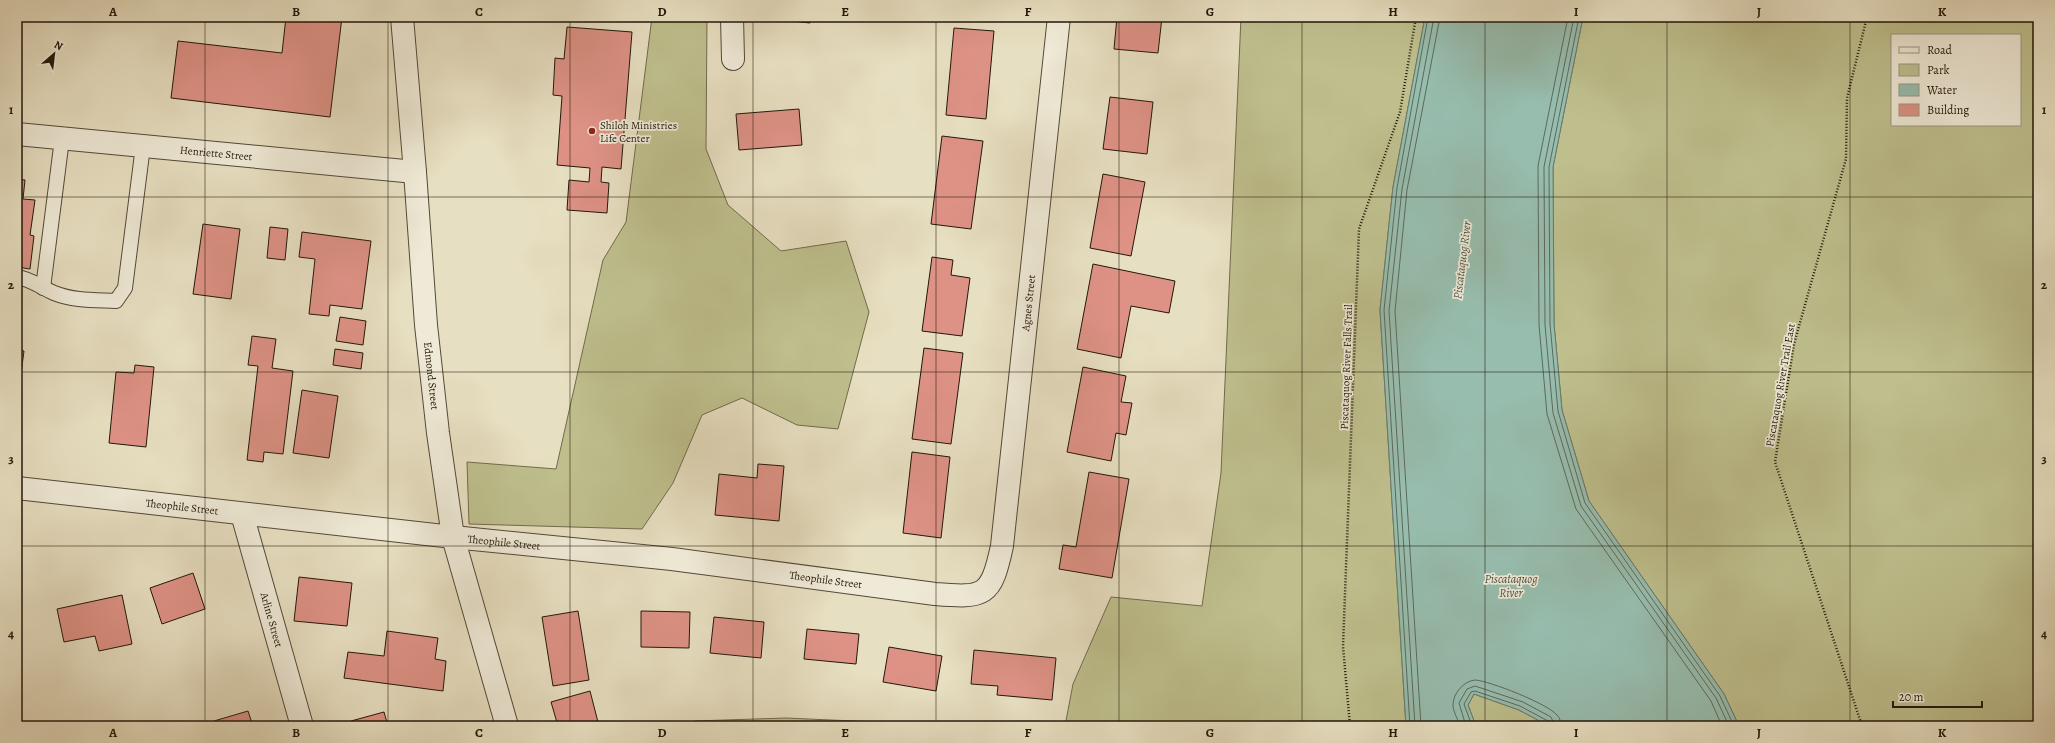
<svg xmlns="http://www.w3.org/2000/svg" width="2055" height="743" viewBox="0 0 2055 743" font-family="Alegreya,serif">
	<rect width="100%" height="100%" fill="#e7dfc1"/>
	<filter id="stains"><feTurbulence type="fractalNoise" baseFrequency=".005" numOctaves="4"/><feColorMatrix values="0 0 0 0 .2 0 0 0 0 .09 0 0 0 0 .02 0 0 0 .5 -.17"/></filter>
	<radialGradient id="worn" r=".72"><stop offset=".6" stop-color="#630" stop-opacity="0"/><stop offset="1" stop-color="#630" stop-opacity=".3"/></radialGradient>
	<g fill="#bebf8d" stroke="#706b4c" fill-rule="evenodd">
		<polygon points="652,17 707,17 706,149 728,205 781,251 846,241 869,312 838,429 797,425 742,398 702,415 673,483 642,529 469,524 467,462 556,469 603,260 626,222"/>
		<polygon points="1241,17 1425,17 1393,187 1380,310 1406,726 1065,726 1073,684 1111,597 1202,606 1221,473"/>
		<path d="M 1583,17 L 2038,17 L 2038,726 L 1739,726 L 1724,694 L 1589,501 L 1562,410 L 1554,324 L 1553,167 ZM 1892,35 L 2020,35 L 2020,125 L 1892,125 Z"/>
		<polygon points="1474,694 1519,710 1549,726 1476,726 1468,705"/>
		<polygon points="786,718 967,726 695,726 694,721"/>
	</g>
	<polygon fill="#97bdae" stroke="#687b6c" points="1425,17 1583,17 1553,167 1554,324 1562,410 1589,501 1724,694 1739,726 1549,726 1519,710 1474,694 1468,705 1476,726 1406,726 1380,310 1393,187"/>
	<g fill="none" stroke-linecap="round" stroke-linejoin="round">
		<g stroke="#5c6a5c" stroke-width="1">
			<polyline points="1568,17 1538,166 1539,325 1547,414 1576,509 1711,701 1722,726"/>
			<polyline points="1574,17 1544,167 1545,325 1553,413 1581,506 1716,698 1729,726"/>
			<polyline points="1579,17 1549,167 1550,324 1558,411 1585,503 1720,696 1734,726"/>
			<polyline points="1410,726 1384,310 1397,188 1428,17"/>
			<polyline points="1415,726 1389,311 1402,189 1434,17"/>
			<polyline points="1421,726 1395,311 1407,190 1440,17"/>
			<path d="M 1460,726 C 1458,719 1453,712 1453,705 C 1453,693 1464,681 1475,680 C 1490,681 1548,704 1557,715 C 1560,718 1561,722 1561,726"/>
			<polyline points="1466,726 1459,703 1467,689 1475,686 1523,702 1551,717 1555,726"/>
			<polyline points="1472,726 1464,704 1471,692 1475,691 1520,706 1548,721 1550,726"/>
		</g>
	</g>
	<g fill="#de9286" stroke="#22170a">
		<polygon points="286,17 342,17 330,117 171,98 178,41 282,53"/>
		<polygon points="772,17 811,17 810,23 772,19"/>
		<polygon points="1117,17 1162,17 1158,53 1114,49"/>
		<polygon points="567,27 632,32 621,169 602,167 601,182 609,183 607,213 567,210 569,180 589,182 590,168 557,165 562,96 553,95 555,58 564,59"/>
		<polygon points="954,28 994,31 986,119 946,115"/>
		<polygon points="1110,97 1153,102 1147,154 1103,149"/>
		<polygon points="799,109 802,145 739,150 736,114"/>
		<polygon points="942,136 983,141 971,229 931,224"/>
		<polygon points="1103,174 1145,182 1131,256 1090,248"/>
		<polygon points="17,179 25,180 23,199 35,200 30,235 34,236 30,269 17,267"/>
		<polygon points="203,224 240,229 231,299 193,294"/>
		<polygon points="270,227 288,229 285,260 267,258"/>
		<polygon points="302,232 371,241 362,309 330,305 329,316 309,314 315,259 299,257"/>
		<polygon points="932,257 953,260 951,275 970,278 962,336 922,331"/>
		<polygon points="1093,264 1175,281 1169,313 1131,306 1121,358 1077,349"/>
		<polygon points="340,317 366,321 363,345 336,341"/>
		<polygon points="252,336 276,339 272,368 293,371 283,454 264,452 263,462 247,460 258,366 248,365"/>
		<polygon points="924,348 963,353 951,444 912,439"/>
		<polygon points="335,349 363,353 361,369 333,365"/>
		<polygon points="17,350 24,351 17,403"/>
		<polygon points="135,365 154,367 146,447 109,443 116,372 134,373"/>
		<polygon points="1083,367 1126,376 1121,402 1132,403 1126,435 1116,433 1111,461 1067,452"/>
		<polygon points="302,390 338,396 329,458 293,453"/>
		<polygon points="912,452 950,457 941,538 903,533"/>
		<polygon points="758,464 784,466 779,521 715,515 719,474 757,478"/>
		<polygon points="1089,472 1129,479 1112,578 1059,569 1063,545 1076,547"/>
		<polygon points="193,573 205,609 162,624 150,588"/>
		<polygon points="299,577 352,583 347,626 294,621"/>
		<polygon points="122,595 132,644 99,651 95,636 64,642 57,609"/>
		<polygon points="578,611 589,680 553,686 542,617"/>
		<polygon points="641,611 690,612 689,648 641,647"/>
		<polygon points="714,617 764,622 761,658 710,653"/>
		<polygon points="807,629 859,634 856,664 804,659"/>
		<polygon points="387,631 438,638 435,659 446,661 443,691 344,678 348,652 384,656"/>
		<polygon points="889,647 942,656 936,691 883,682"/>
		<polygon points="974,650 1056,658 1052,700 997,695 998,686 971,684"/>
		<polygon points="590,691 599,726 558,726 551,702"/>
		<polygon points="248,711 253,726 215,726 214,721"/>
		<polygon points="384,712 388,726 352,726 351,721"/>
	</g>
	<g fill="none" stroke-linecap="round" stroke-linejoin="round">
		<defs>
			<g id="service">
				<path d="M 17,277 C 31,279 42,288 54,293 C 74,301 95,300 116,301 L 125,288 L 143,146"/>
				<polyline points="43,288 62,139"/>
			</g>
			<g id="minor">
				<path id="s1" d="M 402,17 L 415,172 L 426,325 L 438,433 L 453,537 L 507,726"/>
				<polyline points="732,17 733,59"/>
				<path id="s2" d="M 17,134 L 415,172"/>
				<path id="s3" d="M 17,488 L 453,537 L 672,559 L 935,594 C 985,598 991,597 1002,546 L 1059,17"/>
				<path id="s4" d="M 242,514 L 302,726"/>
			</g>
		</defs>
		<use href="#service" stroke="#534938" stroke-width="16"/>
		<use href="#minor" stroke="#534938" stroke-width="24"/>
		<g stroke="#22170a" stroke-width="2.5" stroke-dasharray="1 2" stroke-linecap="butt">
			<polyline points="1350,726 1343,646 1359,229 1400,112 1416,17"/>
			<polyline points="1862,726 1775,462 1794,344 1846,159 1847,98 1867,17"/>
		</g>
		<use href="#service" stroke="#efead7" stroke-width="14"/>
		<use href="#minor" stroke="#efead7" stroke-width="22"/>
	</g>
	<path fill="none" stroke="#22170a" stroke-width="1" stroke-opacity="0.55" d="M 205,17 L 205,726M 388,17 L 388,726M 570,17 L 570,726M 753,17 L 753,726M 936,17 L 936,726M 1119,17 L 1119,726M 1302,17 L 1302,726M 1485,17 L 1485,726M 1667,17 L 1667,726M 1850,17 L 1850,726M 17,197 L 2038,197M 17,372 L 2038,372M 17,546 L 2038,546"/>
	<circle fill="#8f2418" stroke="#efead7" stroke-width="1.5" cx="592" cy="131" r="4"/>
	<g text-anchor="middle" stroke-width="3.5" stroke-linejoin="round" paint-order="stroke">
		<g font-size="11" fill="#22170a" stroke="#efead7" text-anchor="start">
			<text x="600" y="129">Shiloh Ministries<tspan x="600" dy="13">Life Center</tspan></text>
		</g>
		<g font-size="11" fill="#22170a" stroke="#efead7">
			<text dy="4" stroke="none"><textPath href="#s2" startOffset="200">Henriette Street</textPath></text>
			<text dy="4" stroke="none"><textPath href="#s3" startOffset="1267">Agnes Street</textPath></text>
			<text transform="translate(1346 367) rotate(-88)" y="4">Piscataquog River Falls Trail</text>
			<text dy="4" stroke="none"><textPath href="#s1" startOffset="360">Edmond Street</textPath></text>
			<text transform="translate(1780 385) rotate(-80)" y="4">Piscataquog River Trail East</text>
			<text dy="4" stroke="none"><textPath href="#s3" startOffset="166">Theophile Street</textPath></text>
			<text dy="4" stroke="none"><textPath href="#s3" startOffset="490">Theophile Street</textPath></text>
			<text dy="4" stroke="none"><textPath href="#s3" startOffset="814">Theophile Street</textPath></text>
			<text dy="4" stroke="none"><textPath href="#s4" startOffset="110">Arline Street</textPath></text>
		</g>
		<g font-size="12" font-style="italic" fill="#4b5143" stroke="#efead7">
			<text transform="translate(1462 260) rotate(-83)" y="4">Piscataquog River</text>
			<text x="1511" y="583">Piscataquog<tspan x="1511" dy="14">River</tspan></text>
		</g>
	</g>
	<rect width="2055" height="743" fill="none" stroke="#e7dfc1" stroke-width="44"/>
	<rect x="1891" y="34" width="130" height="92" fill="#efead7" stroke="#9d9685"/>
	<rect x="1899" y="47" width="20" height="6" fill="#efead7" stroke="#9d9685"/>
	<text x="1927" y="54" font-size="12" fill="#22170a">Road</text>
	<rect x="1899" y="64" width="20" height="12" fill="#bebf8d" stroke="#9d9685"/>
	<text x="1927" y="74" font-size="12" fill="#22170a">Park</text>
	<rect x="1899" y="84" width="20" height="12" fill="#97bdae" stroke="#9d9685"/>
	<text x="1927" y="94" font-size="12" fill="#22170a">Water</text>
	<rect x="1899" y="104" width="20" height="12" fill="#de9286" stroke="#9d9685"/>
	<text x="1927" y="114" font-size="12" fill="#22170a">Building</text>
	<g transform="translate(54 54) rotate(28)" stroke="#efead7" stroke-width="3" paint-order="stroke">
	<path d="M0-3L7 15L0 10L-7 15Z" fill="#22170a"/>
	<text y="-6" font-size="11" font-weight="bold" text-anchor="middle" fill="#22170a">N</text>
	</g>
	<path d="M1893 701v6h89v-6" fill="none" stroke="#22170a" stroke-width="2"/>
	<text x="1899" y="701" font-size="12" fill="#22170a" stroke="#efead7" stroke-width="3" paint-order="stroke">20 m</text>
	<rect x="22" y="22" width="2011" height="699" fill="none" stroke="#22170a" stroke-width="1.5"/>
	<g font-size="13" text-anchor="middle" font-weight="bold" fill="#22170a">
		<text x="113" y="16">A</text>
		<text x="296" y="16">B</text>
		<text x="479" y="16">C</text>
		<text x="662" y="16">D</text>
		<text x="845" y="16">E</text>
		<text x="1028" y="16">F</text>
		<text x="1210" y="16">G</text>
		<text x="1393" y="16">H</text>
		<text x="1576" y="16">I</text>
		<text x="1759" y="16">J</text>
		<text x="1942" y="16">K</text>
		<text x="11" y="114">1</text>
		<text x="2044" y="114">1</text>
		<text x="11" y="289">2</text>
		<text x="2044" y="289">2</text>
		<text x="11" y="463">3</text>
		<text x="2044" y="463">3</text>
		<text x="11" y="638">4</text>
		<text x="2044" y="638">4</text>
		<text x="113" y="737">A</text>
		<text x="296" y="737">B</text>
		<text x="479" y="737">C</text>
		<text x="662" y="737">D</text>
		<text x="845" y="737">E</text>
		<text x="1028" y="737">F</text>
		<text x="1210" y="737">G</text>
		<text x="1393" y="737">H</text>
		<text x="1576" y="737">I</text>
		<text x="1759" y="737">J</text>
		<text x="1942" y="737">K</text>
	</g>
	<rect width="100%" height="100%" filter="url(#stains)"/>
	<rect width="100%" height="100%" fill="url(#worn)"/>
</svg>
